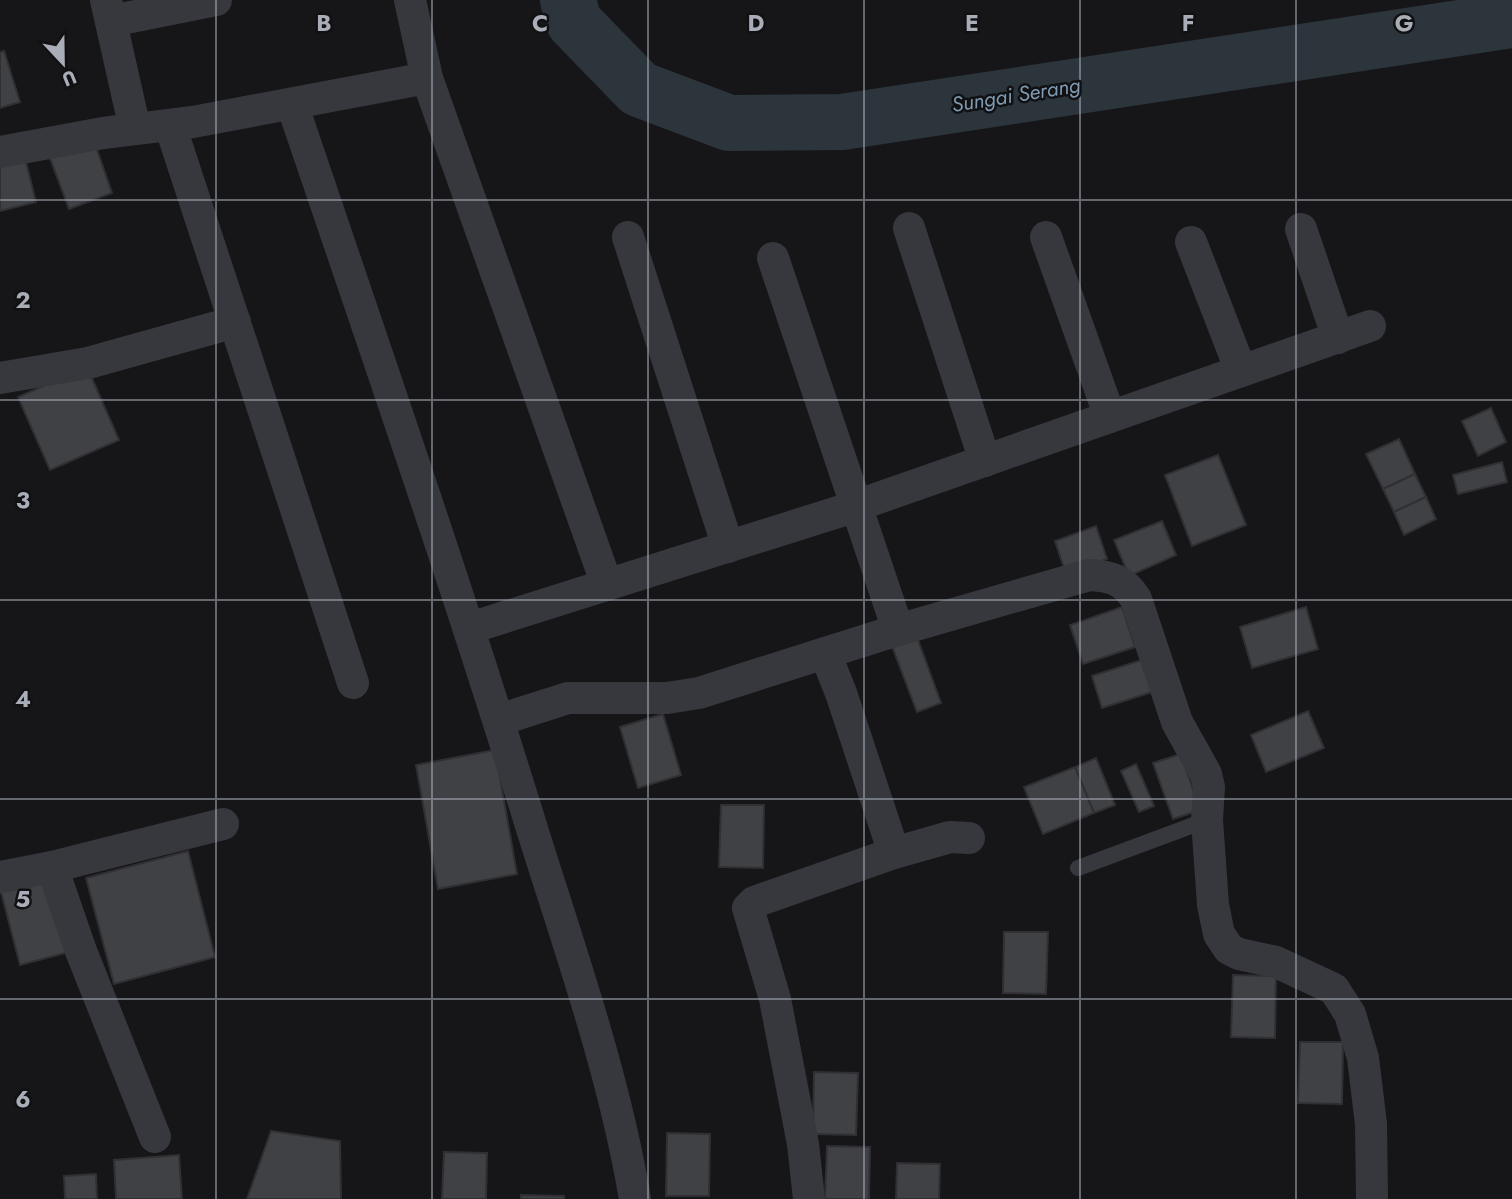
<svg xmlns="http://www.w3.org/2000/svg" width="1512" height="1199" viewBox="0 0 1512 1199" font-family="Jost,sans-serif">
	<rect width="100%" height="100%" fill="#161618"/>
	<g fill="none" stroke-linecap="round" stroke-linejoin="round">
		<polyline stroke="#2c353c" stroke-width="56" points="568,0 574,22 639,89 729,123 842,122 1512,20"/>
	</g>
	<g fill="#404145" stroke="#303034" stroke-width="2">
		<polygon points="4,51 20,102 0,108 0,52"/>
		<polygon points="94,141 112,193 69,209 50,158"/>
		<polygon points="23,150 36,202 0,211 0,156"/>
		<polygon points="87,367 119,440 50,470 18,397"/>
		<polygon points="1491,408 1506,442 1478,456 1462,421"/>
		<polygon points="1399,439 1415,474 1383,489 1366,454"/>
		<polygon points="1218,455 1246,525 1192,546 1165,475"/>
		<polygon points="1502,462 1507,482 1458,494 1453,475"/>
		<polygon points="1415,474 1426,497 1394,512 1383,489"/>
		<polygon points="1426,497 1436,519 1404,535 1394,512"/>
		<polygon points="1162,521 1176,555 1129,576 1114,540"/>
		<polygon points="1096,526 1107,559 1066,574 1055,541"/>
		<polygon points="1122,607 1135,647 1083,664 1070,625"/>
		<polygon points="1306,607 1318,649 1252,668 1240,627"/>
		<polygon points="917,637 941,703 917,712 892,646"/>
		<polygon points="1148,658 1158,690 1102,708 1092,676"/>
		<polygon points="1308,711 1324,748 1266,772 1251,735"/>
		<polygon points="663,714 681,775 638,788 620,727"/>
		<polygon points="495,750 517,874 438,889 416,765"/>
		<polygon points="1181,754 1200,810 1173,819 1153,763"/>
		<polygon points="1096,758 1115,805 1094,813 1075,767"/>
		<polygon points="1136,764 1154,806 1139,812 1121,771"/>
		<polygon points="1075,767 1094,813 1043,834 1024,787"/>
		<polygon points="721,805 764,805 763,868 719,867"/>
		<polygon points="188,851 215,957 114,984 86,878"/>
		<polygon points="50,879 69,952 20,965 1,892"/>
		<polygon points="1004,932 1048,932 1046,994 1003,993"/>
		<polygon points="1233,975 1276,976 1275,1038 1231,1037"/>
		<polygon points="1300,1042 1343,1042 1342,1104 1298,1103"/>
		<polygon points="814,1072 858,1073 856,1135 813,1134"/>
		<polygon points="271,1131 340,1141 341,1199 247,1199"/>
		<polygon points="667,1133 710,1134 709,1196 666,1196"/>
		<polygon points="827,1146 870,1147 869,1199 825,1199"/>
		<polygon points="444,1152 487,1153 486,1199 442,1199"/>
		<polygon points="179,1155 182,1199 116,1199 114,1160"/>
		<polygon points="897,1163 940,1164 939,1199 896,1199"/>
		<polygon points="96,1174 97,1199 65,1199 64,1176"/>
		<polygon points="521,1195 564,1196 564,1199 521,1199"/>
	</g>
	<g fill="none" stroke-linecap="round" stroke-linejoin="round">
		<polyline stroke="#37383d" stroke-width="16" points="1078,868 1207,820"/>
		<g stroke="#37383d" stroke-width="32">
			<polyline points="106,0 135,129"/>
			<polyline points="410,0 427,78 607,585"/>
			<polyline points="111,21 216,0"/>
			<path d="M 292,104 C 374,346 458,588 533,832 C 571,953 614,1074 635,1199"/>
			<polyline points="170,125 353,683"/>
			<polyline points="0,152 103,133 193,122 427,78"/>
			<polyline points="909,228 985,461"/>
			<polyline points="1301,229 1338,338"/>
			<polyline points="628,237 728,547"/>
			<polyline points="1046,237 1110,417"/>
			<polyline points="1191,242 1241,371"/>
			<path d="M 773,258 L 898,630 L 1089,575 C 1111,576 1124,580 1136,599 L 1177,722 L 1206,774 L 1209,787 L 1207,820 L 1213,905 L 1219,934 L 1229,949 L 1239,954 L 1276,962 L 1334,989 L 1350,1014 L 1363,1058 L 1371,1124 L 1372,1199"/>
			<polyline points="0,378 88,363 235,322"/>
			<polyline points="470,628 841,511 1370,326"/>
			<polyline points="825,653 898,630"/>
			<polyline points="499,720 568,698 667,698 699,693 825,653 841,693 894,853 754,902 748,908 775,999 803,1144 809,1199"/>
			<polyline points="894,853 950,837 969,838"/>
			<polyline points="52,867 223,824"/>
			<polyline points="0,877 52,867 81,951 155,1137"/>
		</g>
	</g>
	<path fill="none" stroke="#a8adb8" stroke-width="2" stroke-opacity="0.55" d="M 216,0 L 216,1199M 432,0 L 432,1199M 648,0 L 648,1199M 864,0 L 864,1199M 1080,0 L 1080,1199M 1296,0 L 1296,1199M 0,200 L 1512,200M 0,400 L 1512,400M 0,600 L 1512,600M 0,799 L 1512,799M 0,999 L 1512,999"/>
	<g text-anchor="middle" stroke-width="5" stroke-linejoin="round" paint-order="stroke">
		<g font-size="21" font-style="italic" fill="#7f9bb3" stroke="#111113">
			<text transform="translate(1016 95) rotate(-9)" y="7">Sungai Serang</text>
		</g>
	</g>
	<g font-size="23" text-anchor="middle" font-weight="bold" fill="#a8adb8" stroke="#111113" stroke-width="5" stroke-linejoin="round" paint-order="stroke">
		<text x="324" y="31">B</text>
		<text x="540" y="31">C</text>
		<text x="756" y="31">D</text>
		<text x="972" y="31">E</text>
		<text x="1188" y="31">F</text>
		<text x="1404" y="31">G</text>
		<text x="23" y="308">2</text>
		<text x="23" y="508">3</text>
		<text x="23" y="707">4</text>
		<text x="23" y="907">5</text>
		<text x="23" y="1107">6</text>
	</g>
	<g transform="translate(63 63) rotate(158)" stroke="#111113" stroke-width="5" paint-order="stroke">
	<path d="M0-5L12 26L0 18L-12 26Z" fill="#a8adb8"/>
	<text y="-10" font-size="19" font-weight="bold" text-anchor="middle" fill="#a8adb8">U</text>
	</g>
</svg>
